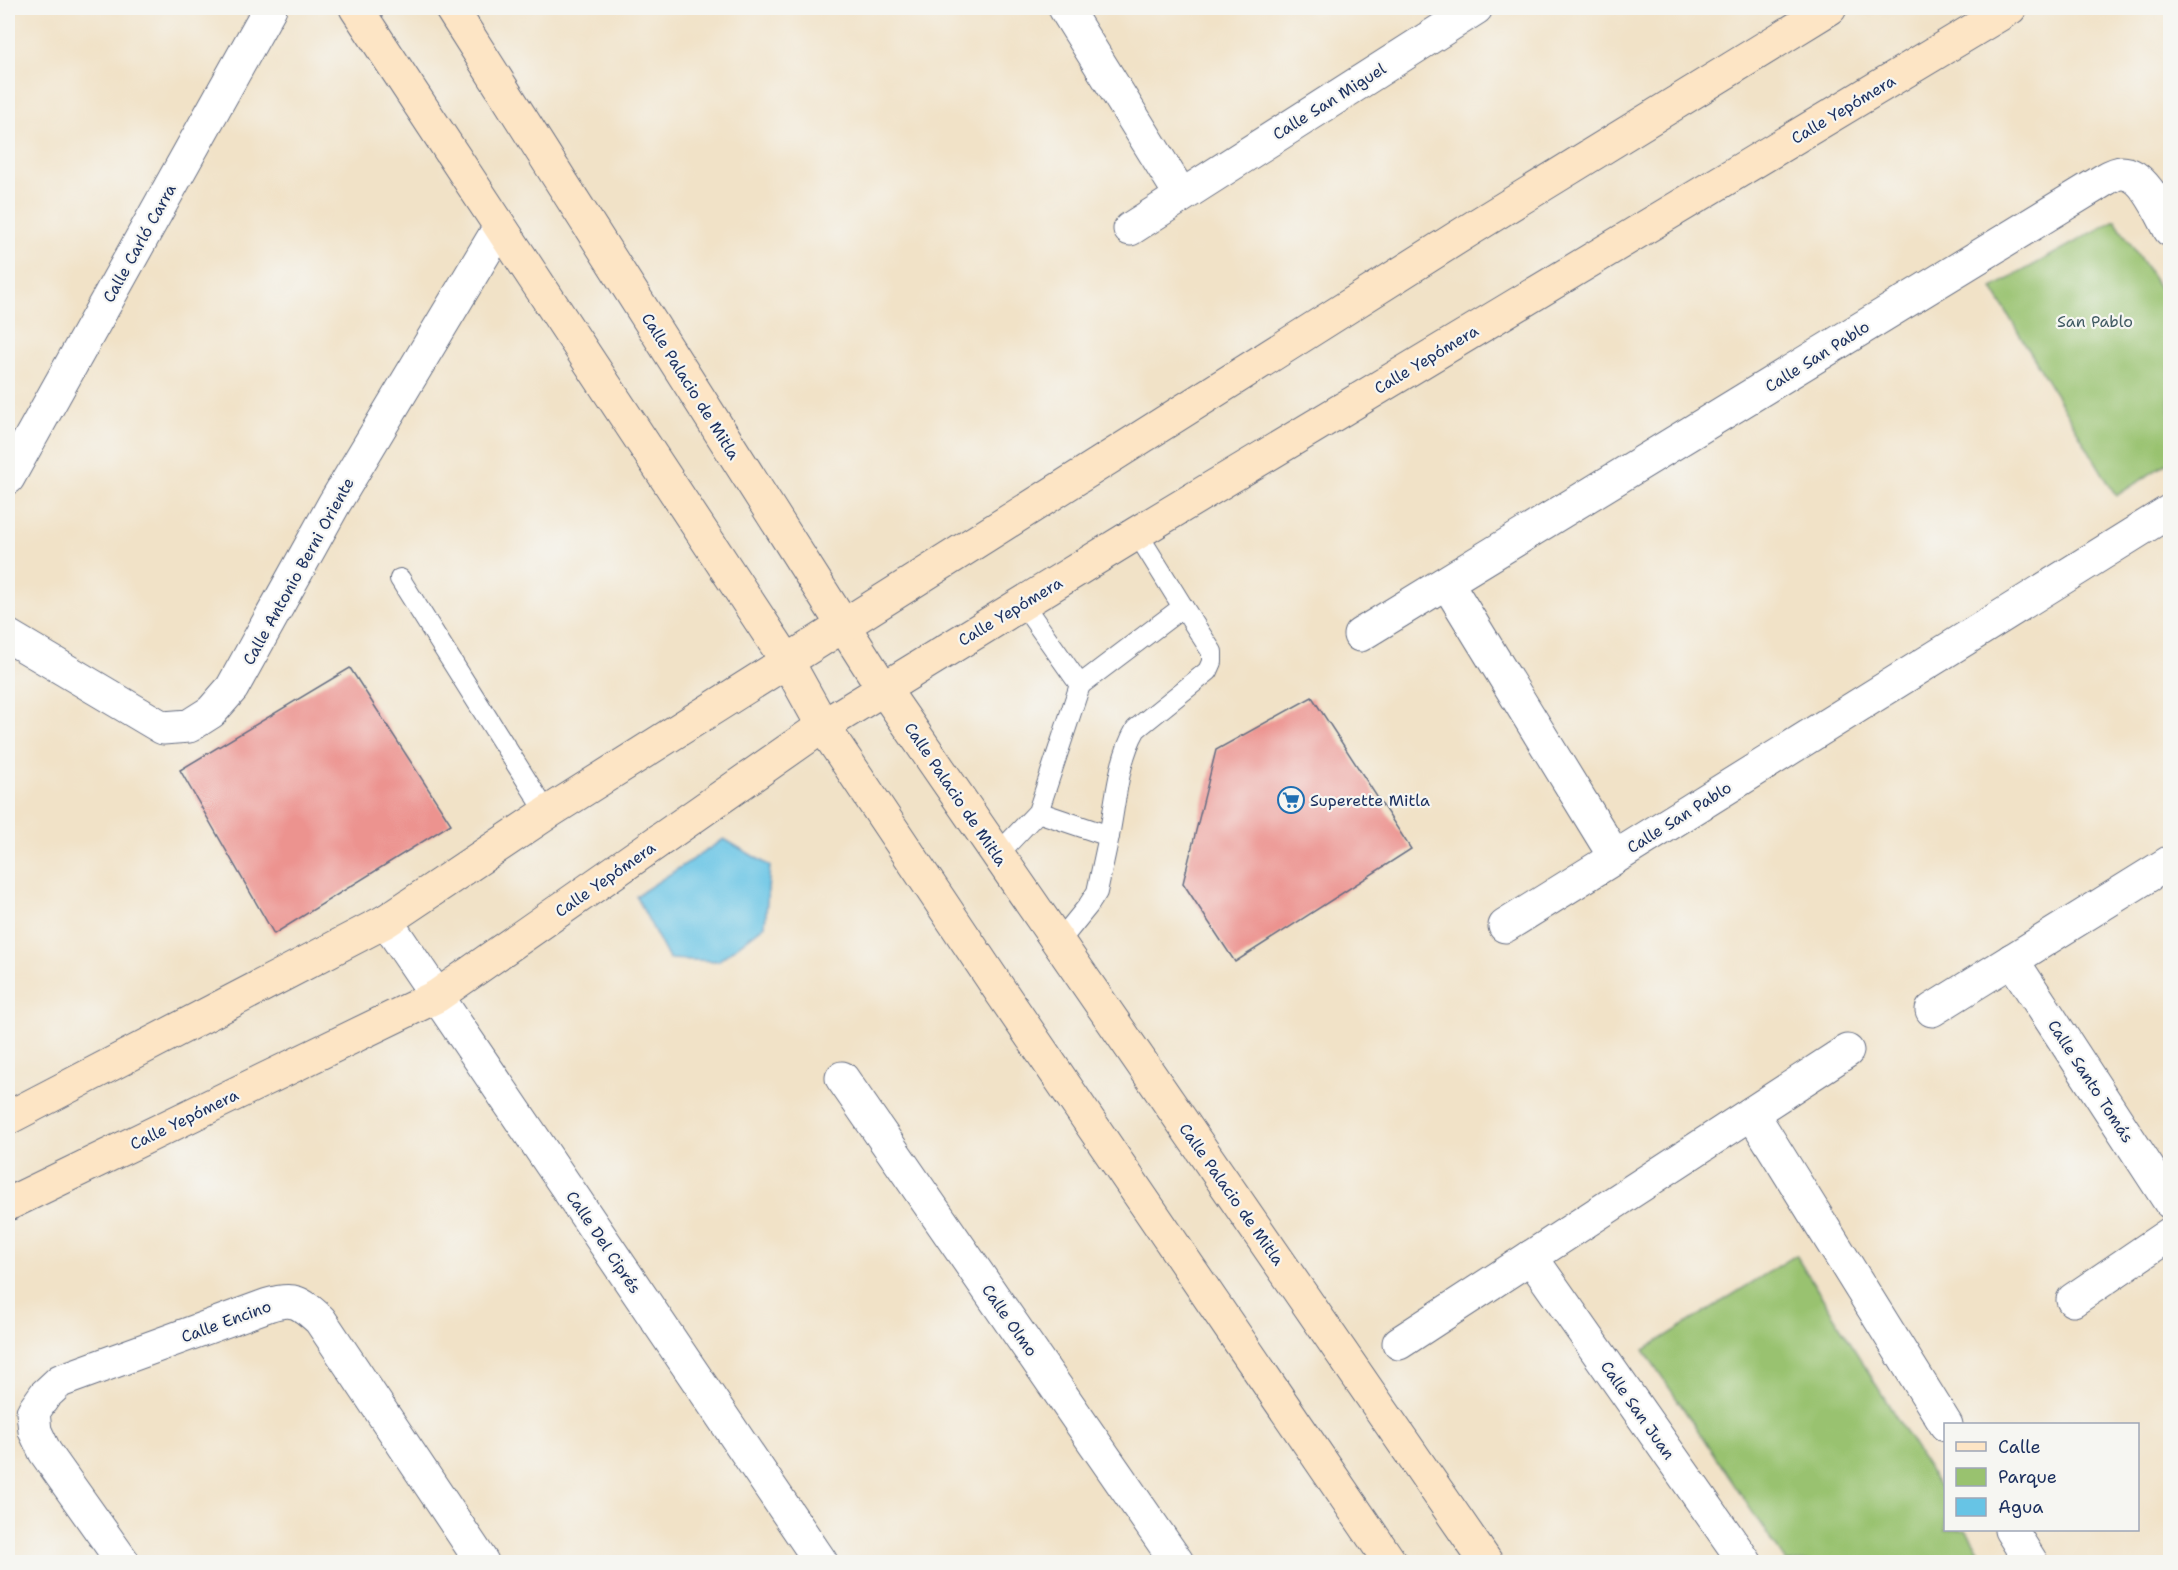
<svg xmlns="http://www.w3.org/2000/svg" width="2178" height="1570" viewBox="0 0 2178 1570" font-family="'Shantell Sans',sans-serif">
	<rect width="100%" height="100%" fill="#f6f6f2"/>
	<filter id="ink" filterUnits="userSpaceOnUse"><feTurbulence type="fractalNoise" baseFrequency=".0167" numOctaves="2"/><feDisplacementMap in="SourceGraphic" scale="12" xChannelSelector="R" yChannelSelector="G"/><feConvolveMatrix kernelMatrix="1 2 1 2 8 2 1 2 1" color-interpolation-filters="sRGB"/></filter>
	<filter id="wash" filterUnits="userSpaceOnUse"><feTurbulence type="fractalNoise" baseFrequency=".008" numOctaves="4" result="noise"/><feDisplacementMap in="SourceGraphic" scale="24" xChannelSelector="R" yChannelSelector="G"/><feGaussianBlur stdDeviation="1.35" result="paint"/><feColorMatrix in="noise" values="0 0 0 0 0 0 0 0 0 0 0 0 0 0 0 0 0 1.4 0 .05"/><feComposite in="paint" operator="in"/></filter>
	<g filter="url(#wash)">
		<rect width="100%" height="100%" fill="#f1e2c7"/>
		<g fill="#99c26f" stroke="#5a7866" stroke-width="1.5">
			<polygon points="2115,220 2170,304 2170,461 2116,496 1992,288"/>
			<polygon points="1796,1255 1945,1496 1946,1530 1966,1530 1987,1562 1786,1562 1644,1350"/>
		</g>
		<polygon fill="#67c4e5" stroke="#417aa2" stroke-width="1.5" points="724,839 770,866 765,925 718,961 669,959 636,896"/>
		<g id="blocks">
			<g fill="#ec938f">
				<polygon points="350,668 451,824 274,934 180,770"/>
				<polygon points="1312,697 1411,849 1235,962 1183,883 1216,750"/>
			</g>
		</g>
	</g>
	<g filter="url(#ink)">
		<use href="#blocks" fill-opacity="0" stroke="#666e83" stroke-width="1.5"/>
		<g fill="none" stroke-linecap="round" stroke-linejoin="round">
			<defs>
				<g id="lane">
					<polyline points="1137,533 1183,607"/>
					<polyline points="400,579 547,813"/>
					<path d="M 1038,812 L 1109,836 C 1116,801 1118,760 1136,729 L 1208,671 L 1212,662 L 1212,652 L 1183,607 L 1080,685"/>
					<polyline points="997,855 1038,812 1080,685 1022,603"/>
					<polyline points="1058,943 1088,906 1097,892 1109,836"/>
				</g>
				<g id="street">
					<polyline points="1065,8 1181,195"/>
					<polyline points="1130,229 1476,8"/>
					<polyline points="8,478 270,8"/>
					<polyline points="1447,583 1615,857"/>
					<path d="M 1360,635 L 2104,180 C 2109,177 2116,173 2122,173 C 2144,173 2161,213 2170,230"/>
					<polyline points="8,636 163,728 189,726 211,712 232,688 334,504 500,227"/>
					<polyline points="386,921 821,1562"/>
					<polyline points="1505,926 2170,511"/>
					<polyline points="2012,960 2170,1202"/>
					<polyline points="1932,1010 2170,862"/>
					<polyline points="842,1078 1177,1562"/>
					<polyline points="1752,1113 1946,1425"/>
					<polyline points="1531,1257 1745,1562"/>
					<polyline points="2073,1300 2170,1234"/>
					<polyline points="1399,1343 1847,1051"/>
					<polyline points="2011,1530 2031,1562"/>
					<path d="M 123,1562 L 45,1452 L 35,1431 L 33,1412 L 45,1395 L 60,1381 L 268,1305 C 294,1297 300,1302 320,1320 L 482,1562"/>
				</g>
				<g id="secondary">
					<polyline points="356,8 787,661 823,726 1001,992 1390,1562"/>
					<polyline points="451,8 883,688 1486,1562"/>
					<polyline points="8,1118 386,921 547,813 1474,227 1830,8"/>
					<polyline points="8,1204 437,996 823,726 1137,533 2010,8"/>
				</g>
			</defs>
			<use href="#lane" stroke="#666e83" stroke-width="22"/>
			<use href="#street" stroke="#666e83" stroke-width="35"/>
			<use href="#secondary" stroke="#666e83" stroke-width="35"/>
			<use href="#lane" stroke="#fff" stroke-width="20"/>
			<use href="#street" stroke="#fff" stroke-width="33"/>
			<use href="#secondary" stroke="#fde5c5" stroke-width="33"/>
		</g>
	</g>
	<defs>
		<symbol id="supermarket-ring" viewBox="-11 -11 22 22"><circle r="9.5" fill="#f6f6f2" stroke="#1f6fb2" stroke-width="1.5"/><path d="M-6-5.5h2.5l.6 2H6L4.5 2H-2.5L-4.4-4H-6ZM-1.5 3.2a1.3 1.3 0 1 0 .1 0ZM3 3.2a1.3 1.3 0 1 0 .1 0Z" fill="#1f6fb2"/></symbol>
	</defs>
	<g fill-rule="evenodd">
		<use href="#supermarket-ring" x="1276" y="785" width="30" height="30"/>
	</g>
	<g text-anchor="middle" stroke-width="4.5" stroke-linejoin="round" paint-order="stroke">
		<g font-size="16" fill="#1b2f5e" stroke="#f6f6f2">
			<text transform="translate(1329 101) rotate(-32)" y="6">Calle San Miguel</text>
			<text transform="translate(1843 109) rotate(-31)" y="6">Calle Yepómera</text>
			<text transform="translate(139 243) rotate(-61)" y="6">Calle Carló Carra</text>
			<text transform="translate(1817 356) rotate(-32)" y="6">Calle San Pablo</text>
			<text transform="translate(1426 359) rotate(-31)" y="6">Calle Yepómera</text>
			<text transform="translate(691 386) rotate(58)" y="6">Calle Palacio de Mitla</text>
			<text transform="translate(298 571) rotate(-61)" y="6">Calle Antonio Berni Oriente</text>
			<text transform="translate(1010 611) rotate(-31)" y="6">Calle Yepómera</text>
			<text transform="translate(956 794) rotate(56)" y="6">Calle Palacio de Mitla</text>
			<text transform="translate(1679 817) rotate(-32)" y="6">Calle San Pablo</text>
			<text transform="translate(605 879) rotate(-35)" y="6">Calle Yepómera</text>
			<text transform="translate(2091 1081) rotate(57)" y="6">Calle Santo Tomás</text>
			<text transform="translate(184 1119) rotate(-26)" y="6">Calle Yepómera</text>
			<text transform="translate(1232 1194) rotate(55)" y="6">Calle Palacio de Mitla</text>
			<text transform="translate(604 1242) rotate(56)" y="6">Calle Del Ciprés</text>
			<text transform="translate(1010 1320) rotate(55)" y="6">Calle Olmo</text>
			<text transform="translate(226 1321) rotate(-20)" y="6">Calle Encino</text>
			<text transform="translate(1638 1410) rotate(55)" y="6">Calle San Juan</text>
		</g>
		<g font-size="16" fill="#415b63" stroke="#f6f6f2">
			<text x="2095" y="327">San Pablo</text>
		</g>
		<g font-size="16" fill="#1b2f5e" stroke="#f6f6f2" text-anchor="start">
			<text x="1310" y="806">Superette Mitla</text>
		</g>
	</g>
	<rect width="2178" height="1570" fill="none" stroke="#f6f6f2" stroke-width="30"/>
	<rect x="1944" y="1423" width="195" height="108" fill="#f6f6f2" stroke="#9ea6b7" stroke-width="1.5"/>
	<rect x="1956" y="1442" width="30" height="9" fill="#fde5c5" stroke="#9ea6b7" stroke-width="1.5"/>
	<text x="1998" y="1453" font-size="18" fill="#1b2f5e">Calle</text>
	<rect x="1956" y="1468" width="30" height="18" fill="#99c26f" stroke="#9ea6b7" stroke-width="1.5"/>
	<text x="1998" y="1483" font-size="18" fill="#1b2f5e">Parque</text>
	<rect x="1956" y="1498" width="30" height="18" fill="#67c4e5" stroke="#9ea6b7" stroke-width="1.5"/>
	<text x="1998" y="1513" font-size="18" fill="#1b2f5e">Agua</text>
</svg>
